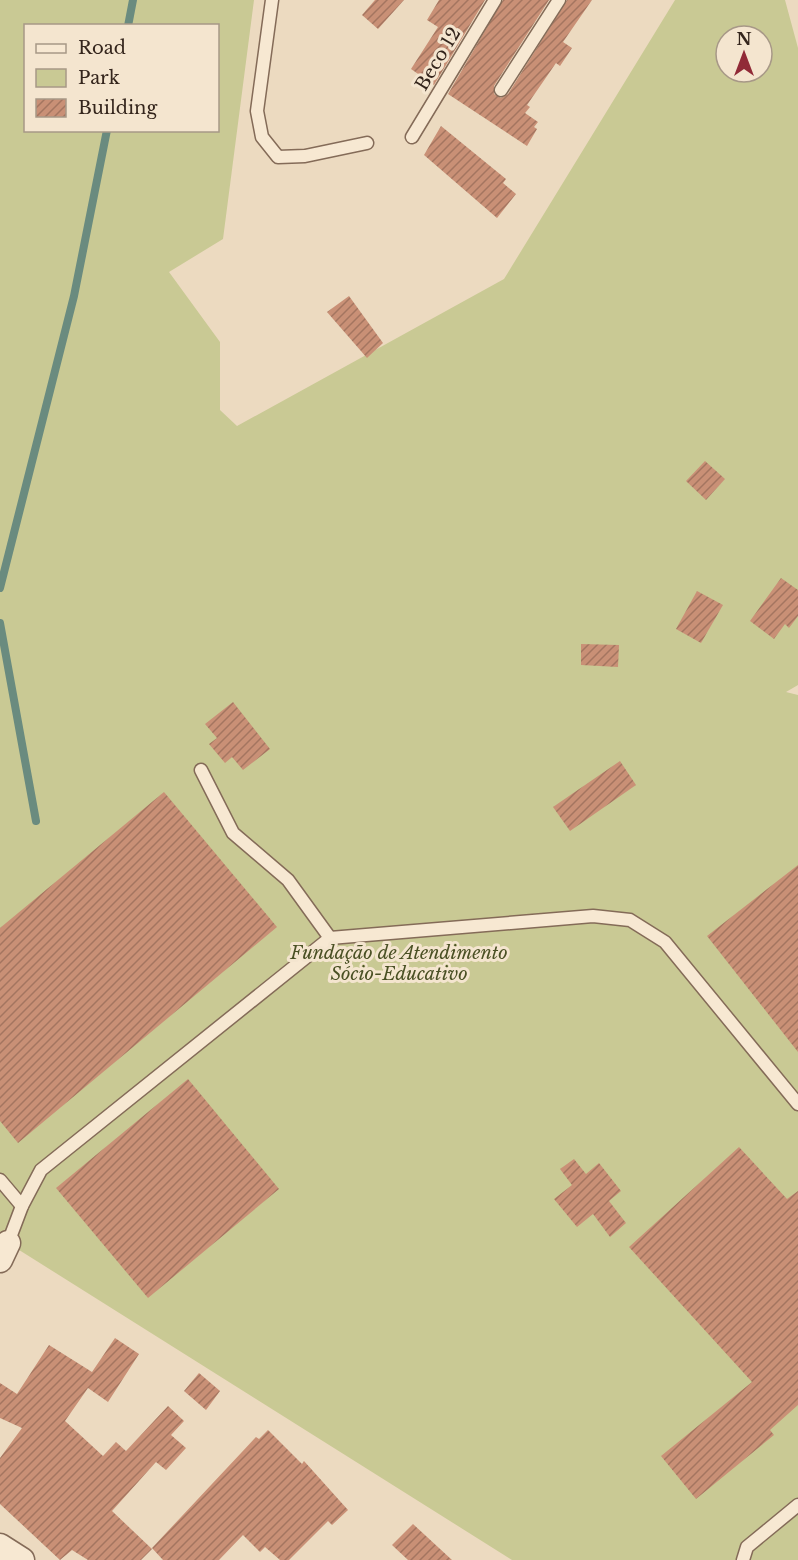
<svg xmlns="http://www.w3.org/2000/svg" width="798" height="1560" viewBox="0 0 798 1560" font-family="'Libre Baskerville',serif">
	<defs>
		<pattern id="building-hatch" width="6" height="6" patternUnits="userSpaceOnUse" patternTransform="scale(1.5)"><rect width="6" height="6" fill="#c99076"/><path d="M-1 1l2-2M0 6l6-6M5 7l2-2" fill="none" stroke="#a47560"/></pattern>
	</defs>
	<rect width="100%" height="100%" fill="#ecdac0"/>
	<path fill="#c9c994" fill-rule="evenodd" d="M 0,0 L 254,0 L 223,239 L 169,272 L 220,342 L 220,410 L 237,426 L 504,279 L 675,0 L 785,0 L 798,48 L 798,685 L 786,692 L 798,695 L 798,1560 L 512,1560 L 8,1243 L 0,1231 ZM 26,26 L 218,26 L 218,130 L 26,130 ZM 726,36 L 762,36 L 762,72 L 726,72 Z"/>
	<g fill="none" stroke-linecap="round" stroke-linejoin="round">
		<g stroke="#6a8b7f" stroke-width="8">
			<polyline points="128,26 133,0"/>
			<polyline points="0,588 74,296 107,130"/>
			<polyline points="0,623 36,821"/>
		</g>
	</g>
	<g fill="url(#building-hatch)">
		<polygon points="375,0 404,0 378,29 362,15"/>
		<polygon points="439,0 485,0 434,85 411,69 438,27 427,20"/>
		<polygon points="503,0 549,0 494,86 494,94 501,98 508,94 567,0 592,0 563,42 572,48 560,66 556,63 527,105 530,107 525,113 538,122 534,127 537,129 527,146 448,94"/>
		<polygon points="441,126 506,179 503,183 516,194 497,218 424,155"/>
		<polygon points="349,296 383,343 367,358 327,312"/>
		<polygon points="705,461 725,479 706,500 686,481"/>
		<polygon points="781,578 798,590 798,616 789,628 785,624 774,639 750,621"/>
		<polygon points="697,591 723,605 701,643 676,629"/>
		<polygon points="581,644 619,645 618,667 581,665"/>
		<polygon points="233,702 270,749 243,770 232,757 225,763 209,744 217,738 205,724"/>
		<polygon points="620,761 636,785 570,831 553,807"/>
		<polygon points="164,792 277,927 18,1143 0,1121 0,928"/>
		<polygon points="798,865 798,1052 707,936"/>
		<polygon points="188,1079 279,1189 148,1298 56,1188"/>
		<polygon points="739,1147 787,1199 798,1191 798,1405 770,1430 774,1435 696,1499 661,1456 752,1382 629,1247"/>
		<polygon points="574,1159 586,1174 599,1163 621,1191 609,1201 626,1223 610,1237 593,1214 577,1227 554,1199 572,1185 560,1169"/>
		<polygon points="115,1338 139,1354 108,1402 88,1388 65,1421 103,1456 116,1442 126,1451 168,1406 184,1421 171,1435 186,1448 166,1470 156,1462 112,1511 152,1549 141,1560 88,1560 72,1550 60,1560 0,1504 0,1458 22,1428 0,1418 0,1383 17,1394 49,1345 92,1372"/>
		<polygon points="199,1373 220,1391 206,1410 184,1391"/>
		<polygon points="268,1430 302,1464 304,1461 348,1510 332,1525 328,1521 289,1560 280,1560 265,1547 260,1552 243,1535 219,1560 163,1560 152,1548 256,1437 259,1439"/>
		<polygon points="413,1524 452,1560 408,1560 392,1545"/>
	</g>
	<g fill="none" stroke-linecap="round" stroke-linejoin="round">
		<defs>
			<g id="service">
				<polyline points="272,0 257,111 262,137 278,157 305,156 367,143"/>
				<polyline points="501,90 559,0"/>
				<polyline points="412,137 495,0"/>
				<polyline points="201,770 233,833 288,880 330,938"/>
				<polyline points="0,1180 22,1206"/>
				<polyline points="8,1243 22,1206 41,1170 330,938 593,916 630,920 665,942 798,1104"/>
				<polyline points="743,1560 747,1547 798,1505"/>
			</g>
			<g id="minor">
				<polyline points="0,1260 8,1243"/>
				<polyline points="0,1546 22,1560"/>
			</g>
		</defs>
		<use href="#service" stroke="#846b58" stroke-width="15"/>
		<use href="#minor" stroke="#846b58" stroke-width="27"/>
		<use href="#service" stroke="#f7e8d2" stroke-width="12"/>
		<use href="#minor" stroke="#f7e8d2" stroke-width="24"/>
	</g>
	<g text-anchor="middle" stroke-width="6" stroke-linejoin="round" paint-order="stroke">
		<g font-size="18" fill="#34251c" stroke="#f4e5cf">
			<text transform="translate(438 59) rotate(-59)" y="6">Beco 12</text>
		</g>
		<g font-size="18" font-style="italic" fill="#4a5024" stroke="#f4e5cf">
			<text x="399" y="959">Fundação de Atendimento<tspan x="399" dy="21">Sócio-Educativo</tspan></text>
		</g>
	</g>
	<rect x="24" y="24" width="195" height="108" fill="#f4e5cf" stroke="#a79887" stroke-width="1.5"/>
	<rect x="36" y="44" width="30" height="9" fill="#f7e8d2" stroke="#a79887" stroke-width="1.5"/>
	<text x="78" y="54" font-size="18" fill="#34251c">Road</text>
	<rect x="36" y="69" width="30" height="18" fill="#c9c994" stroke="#a79887" stroke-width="1.5"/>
	<text x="78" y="84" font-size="18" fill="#34251c">Park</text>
	<rect x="36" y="99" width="30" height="18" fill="url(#building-hatch)" stroke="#a79887" stroke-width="1.5"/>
	<text x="78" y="114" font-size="18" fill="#34251c">Building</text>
	<g transform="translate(744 54)"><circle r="28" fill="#f4e5cf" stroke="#a79887" stroke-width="1.5"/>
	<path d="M0-4.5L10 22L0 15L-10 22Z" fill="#912a37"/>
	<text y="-9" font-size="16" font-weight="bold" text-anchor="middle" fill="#34251c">N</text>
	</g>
</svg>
